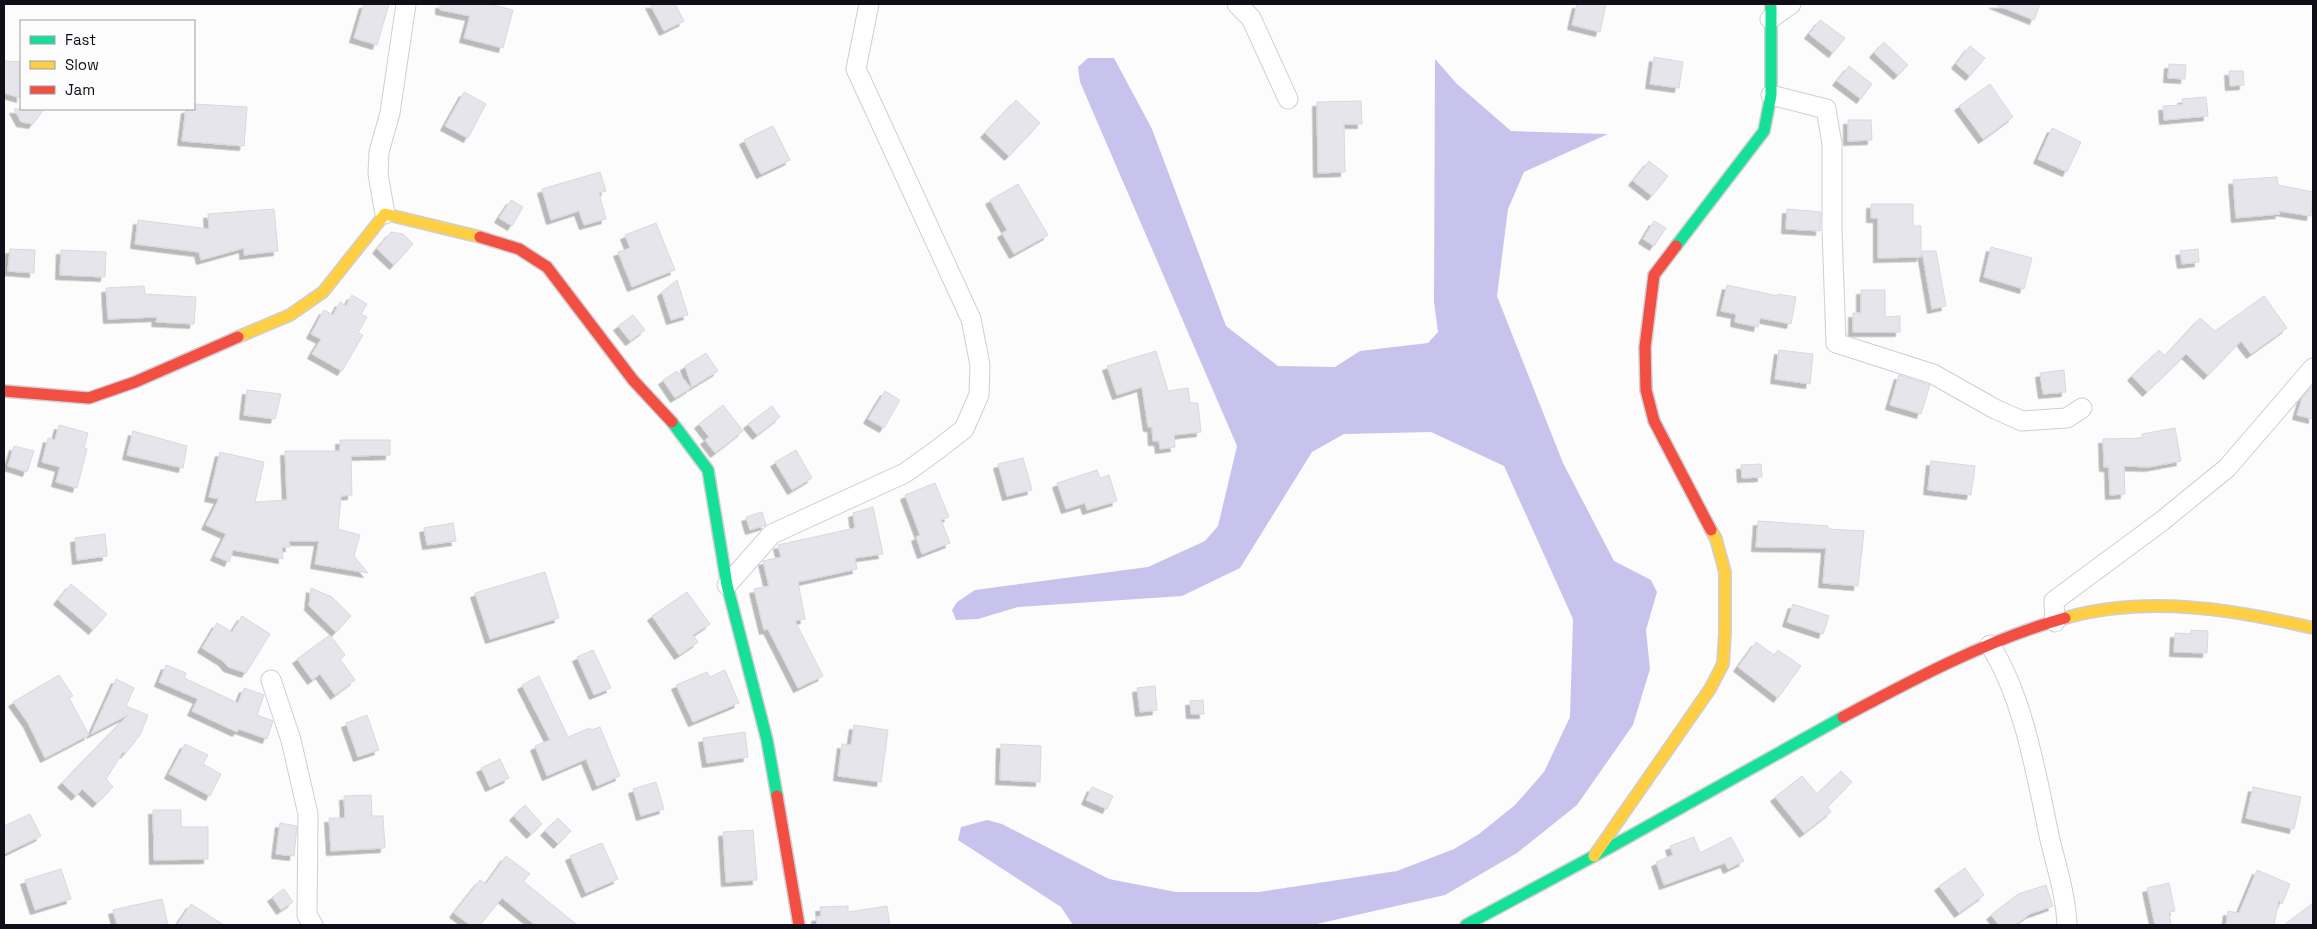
<svg xmlns="http://www.w3.org/2000/svg" width="2317" height="929" viewBox="0 0 2317 929" font-family="'Space Grotesk',sans-serif">
	<defs>
		<filter id="shadow"><feDropShadow dx="-4.5" dy="4.5" stdDeviation="0" flood-color="#0004"/></filter>
	</defs>
	<rect width="100%" height="100%" fill="#fcfcfc"/>
	<polygon fill="#c8c3ec" points="1088,58 1114,58 1152,129 1226,326 1278,366 1335,367 1360,351 1428,343 1438,332 1434,302 1435,59 1457,84 1511,131 1608,134 1524,172 1508,209 1497,296 1563,463 1614,561 1651,580 1657,592 1646,630 1650,669 1633,725 1577,805 1517,853 1445,895 1312,925 1073,925 1061,907 958,840 961,827 987,820 1002,824 1109,879 1176,892 1259,892 1397,871 1454,849 1479,834 1515,805 1544,772 1570,717 1573,619 1504,466 1431,432 1344,434 1312,452 1240,568 1182,596 1018,607 978,619 956,620 952,610 957,602 975,590 1148,567 1205,541 1218,526 1237,446 1080,82 1078,67"/>
	<g fill="#e6e5eb" stroke="#d9d8de" filter="url(#shadow)">
		<polygon points="364,4 389,4 377,45 354,38"/>
		<polygon points="440,4 489,4 513,10 503,48 464,38 470,16 440,10"/>
		<polygon points="650,4 675,4 684,21 664,31"/>
		<polygon points="1577,4 1606,4 1600,32 1572,25"/>
		<polygon points="1994,4 2040,4 2034,20"/>
		<polygon points="1820,20 1845,38 1833,53 1809,34"/>
		<polygon points="1884,42 1908,65 1898,75 1874,53"/>
		<polygon points="1970,46 1985,58 1970,76 1956,64"/>
		<polygon points="1654,57 1683,62 1679,88 1650,84"/>
		<polygon points="4,61 21,62 21,98 4,93"/>
		<polygon points="2169,64 2186,65 2185,79 2168,78"/>
		<polygon points="1849,66 1872,84 1861,99 1837,81"/>
		<polygon points="2229,71 2243,71 2244,85 2230,86"/>
		<polygon points="1990,84 2013,117 1983,139 1959,106"/>
		<polygon points="464,92 486,104 468,138 445,126"/>
		<polygon points="2206,97 2208,116 2164,120 2163,106 2183,105 2182,99"/>
		<polygon points="1016,100 1040,123 1009,156 985,133"/>
		<polygon points="1361,101 1362,124 1344,124 1345,172 1318,173 1317,102"/>
		<polygon points="194,104 247,107 244,146 182,141 186,109 194,109"/>
		<polygon points="14,109 44,109 33,124 21,122"/>
		<polygon points="1848,120 1871,120 1872,140 1848,141"/>
		<polygon points="773,126 790,160 761,174 744,140"/>
		<polygon points="2052,128 2081,142 2067,172 2038,159"/>
		<polygon points="1649,161 1668,176 1652,196 1633,181"/>
		<polygon points="600,172 606,191 599,193 606,219 584,225 579,211 551,220 542,189"/>
		<polygon points="2277,177 2278,185 2313,192 2311,216 2279,211 2280,214 2236,218 2233,180"/>
		<polygon points="1018,184 1048,235 1014,254 1002,233 1007,230 990,200"/>
		<polygon points="511,200 523,207 512,226 499,218"/>
		<polygon points="1871,204 1913,204 1913,226 1921,226 1921,257 1878,258 1878,218 1871,218"/>
		<polygon points="274,209 278,251 244,255 244,248 201,260 199,252 135,244 138,220 209,229 208,214"/>
		<polygon points="1787,209 1821,212 1820,231 1786,229"/>
		<polygon points="1654,221 1666,228 1654,246 1643,239"/>
		<polygon points="656,223 675,270 632,287 618,252 630,248 625,235"/>
		<polygon points="391,232 403,234 413,244 394,265 377,249"/>
		<polygon points="1991,247 2032,258 2024,289 1984,277"/>
		<polygon points="10,249 35,250 34,273 8,271"/>
		<polygon points="2198,249 2199,262 2182,264 2180,251"/>
		<polygon points="61,250 106,252 105,277 60,275"/>
		<polygon points="1922,251 1936,251 1946,306 1932,309"/>
		<polygon points="677,280 688,315 671,320 662,292"/>
		<polygon points="1727,285 1778,296 1778,294 1796,297 1791,324 1760,318 1758,327 1735,322 1736,314 1721,311"/>
		<polygon points="144,286 145,294 196,297 194,324 156,322 157,317 108,319 106,288"/>
		<polygon points="1861,290 1885,290 1885,317 1900,316 1900,332 1853,332 1853,313 1861,313"/>
		<polygon points="352,295 367,304 361,314 367,317 358,333 363,335 342,371 312,354 321,339 311,334 324,310 333,315 340,302 346,306"/>
		<polygon points="2264,296 2287,328 2251,354 2241,341 2208,375 2186,354 2147,392 2132,376 2159,350 2165,356 2200,318 2215,331"/>
		<polygon points="633,315 645,330 630,341 618,326"/>
		<polygon points="1779,350 1813,354 1810,384 1775,379"/>
		<polygon points="1156,351 1168,391 1188,388 1190,403 1198,403 1201,432 1174,435 1175,447 1160,449 1159,441 1153,441 1152,427 1148,427 1142,387 1117,395 1107,366"/>
		<polygon points="706,353 718,371 692,387 685,366"/>
		<polygon points="2064,370 2066,392 2043,394 2040,373"/>
		<polygon points="677,371 691,388 675,398 663,380"/>
		<polygon points="1899,375 1930,385 1921,414 1890,405"/>
		<polygon points="2313,385 2313,419 2297,415 2302,398"/>
		<polygon points="247,390 281,394 275,419 244,415"/>
		<polygon points="885,391 900,400 884,428 868,419"/>
		<polygon points="723,405 743,431 715,453 705,440 709,437 699,424"/>
		<polygon points="772,406 780,417 757,435 748,424"/>
		<polygon points="59,425 88,433 84,448 87,449 77,488 56,482 60,467 42,462 48,438 55,440"/>
		<polygon points="2175,428 2181,461 2149,467 2124,466 2125,494 2110,495 2109,467 2104,467 2103,439 2143,438 2142,434"/>
		<polygon points="133,431 187,446 183,468 127,455"/>
		<polygon points="340,440 390,440 390,455 351,456 352,495 341,496 338,529 360,535 354,556 368,573 315,564 319,541 289,541 290,547 282,547 283,559 233,550 229,562 215,556 226,534 206,525 219,499 209,497 220,452 264,462 255,502 287,500 285,451 340,451"/>
		<polygon points="14,446 34,451 27,472 8,466"/>
		<polygon points="796,450 812,478 792,490 775,462"/>
		<polygon points="1023,458 1032,490 1007,496 998,464"/>
		<polygon points="1931,461 1975,466 1971,495 1928,490"/>
		<polygon points="1761,464 1762,477 1742,478 1741,465"/>
		<polygon points="1097,470 1100,478 1109,475 1117,501 1087,510 1085,503 1066,509 1057,483"/>
		<polygon points="935,483 949,517 941,520 950,543 922,554 916,537 920,535 905,495"/>
		<polygon points="873,507 883,554 855,558 857,569 798,582 805,619 795,621 823,676 798,688 768,629 764,630 754,589 769,586 763,561 781,557 778,545 855,528 853,513"/>
		<polygon points="762,512 766,525 750,530 746,517"/>
		<polygon points="1758,521 1828,526 1828,529 1864,531 1858,586 1823,583 1826,548 1756,547"/>
		<polygon points="453,523 456,541 427,545 424,528"/>
		<polygon points="105,534 107,556 77,560 75,538"/>
		<polygon points="545,572 559,618 490,639 475,593"/>
		<polygon points="71,584 107,614 93,630 58,600"/>
		<polygon points="311,588 332,597 351,616 336,632 309,606"/>
		<polygon points="687,592 710,624 693,635 698,642 679,655 652,616"/>
		<polygon points="1793,604 1829,616 1823,634 1787,622"/>
		<polygon points="242,616 270,634 246,673 228,667 223,661 202,648 217,623 232,632"/>
		<polygon points="2191,630 2208,631 2207,653 2174,652 2175,633 2191,634"/>
		<polygon points="330,635 345,655 340,659 355,680 335,695 320,674 312,680 297,659"/>
		<polygon points="1756,642 1774,655 1778,650 1801,666 1778,698 1738,667"/>
		<polygon points="593,650 611,688 594,695 577,657"/>
		<polygon points="166,665 186,673 184,678 238,703 244,688 264,695 257,715 273,721 267,739 239,729 237,732 192,711 198,699 159,682"/>
		<polygon points="725,670 739,703 693,722 676,685 707,672 710,677"/>
		<polygon points="59,675 73,696 69,698 89,735 45,758 28,723 13,702"/>
		<polygon points="539,676 568,737 590,728 591,730 600,727 620,776 597,786 586,759 547,776 535,746 550,740 522,685"/>
		<polygon points="116,679 134,688 126,706 148,715 140,735 125,754 123,752 106,779 113,787 97,803 82,789 76,796 62,783 128,715 91,734"/>
		<polygon points="1155,686 1157,710 1140,712 1137,688"/>
		<polygon points="1203,700 1204,714 1191,714 1190,701"/>
		<polygon points="367,715 379,750 358,757 346,723"/>
		<polygon points="854,725 888,730 881,782 838,776 842,744 851,745"/>
		<polygon points="745,732 748,757 707,763 703,738"/>
		<polygon points="185,744 208,755 203,764 221,774 210,796 169,774"/>
		<polygon points="1001,744 1041,746 1040,782 1000,780"/>
		<polygon points="500,759 509,778 490,787 481,768"/>
		<polygon points="1841,771 1852,782 1827,807 1831,812 1804,833 1775,797 1802,776 1817,794"/>
		<polygon points="656,782 664,809 641,816 633,789"/>
		<polygon points="1092,787 1113,796 1107,809 1086,800"/>
		<polygon points="2253,787 2301,797 2294,829 2246,818"/>
		<polygon points="371,795 372,816 383,816 385,848 331,851 329,818 345,818 344,796"/>
		<polygon points="525,805 542,824 531,834 514,816"/>
		<polygon points="153,810 181,810 181,827 208,827 208,859 154,860"/>
		<polygon points="30,814 41,836 4,854 4,826"/>
		<polygon points="558,818 571,831 558,844 545,831"/>
		<polygon points="280,823 297,826 294,856 276,854"/>
		<polygon points="753,830 757,880 726,882 723,832"/>
		<polygon points="1694,837 1700,853 1731,837 1744,861 1728,869 1725,863 1664,885 1656,862 1673,855 1670,846"/>
		<polygon points="602,843 618,879 586,893 570,856"/>
		<polygon points="506,856 530,874 523,881 577,925 535,925 502,898 480,925 470,925 454,913 480,880 486,884"/>
		<polygon points="1965,868 1984,895 1959,913 1939,886"/>
		<polygon points="61,869 71,899 35,910 25,880"/>
		<polygon points="2257,870 2290,884 2282,904 2279,900 2274,925 2226,925 2228,911 2239,913"/>
		<polygon points="2169,883 2175,911 2169,912 2171,925 2155,925 2147,888"/>
		<polygon points="2046,885 2053,906 2030,914 2015,925 1999,925 1991,915 2018,894"/>
		<polygon points="284,889 293,902 281,910 272,897"/>
		<polygon points="162,899 168,925 117,925 113,910"/>
		<polygon points="2313,903 2313,925 2284,925"/>
		<polygon points="191,904 224,925 177,925"/>
		<polygon points="848,906 848,912 887,906 890,925 817,925 816,917 821,916 820,907"/>
	</g>
	<g fill="none" stroke-linecap="round" stroke-linejoin="round">
		<defs>
			<g id="street">
				<polyline points="1237,4 1251,18 1288,99"/>
				<polyline points="1770,19 1791,4"/>
				<polyline points="1771,95 1826,109 1832,144 1832,230 1836,343 1933,374 1995,409 2022,421 2067,418 2082,408"/>
				<polyline points="385,214 378,174 379,152 390,113 406,4"/>
				<polyline points="727,585 772,534 905,473 937,450 964,429 979,395 980,365 971,319 856,69 869,4"/>
				<polyline points="2055,622 2054,601 2162,521 2227,468 2313,368"/>
				<path d="M 1990,645 C 2024,698 2037,778 2050,840 C 2057,868 2066,897 2067,925"/>
				<polyline points="271,680 291,740 308,814 307,915 313,925"/>
			</g>
			<g id="fast">
				<polyline points="1676,246 1764,131 1771,95 1771,4"/>
				<polyline points="672,422 708,470 727,585 767,740 777,796"/>
				<polyline points="1466,925 1607,849 1843,717"/>
			</g>
			<g id="slow">
				<polyline points="238,337 290,315 323,292 385,214 480,237"/>
				<path d="M 2065,618 C 2146,595 2232,609 2313,628"/>
				<polyline points="1594,856 1710,689 1723,664 1725,633 1725,572 1716,539 1711,530"/>
			</g>
			<g id="jam">
				<polyline points="480,237 519,249 547,267 633,380 672,422"/>
				<polyline points="1676,246 1654,275 1645,347 1646,390 1654,421 1711,530"/>
				<polyline points="4,391 89,398 135,382 238,337"/>
				<path d="M 1843,717 C 1914,679 1987,640 2065,618"/>
				<polyline points="777,796 799,925"/>
			</g>
		</defs>
		<use href="#street" stroke="#cfced4" stroke-width="21"/>
		<use href="#fast" stroke="#cfced4" stroke-width="14"/>
		<use href="#slow" stroke="#cfced4" stroke-width="14"/>
		<use href="#jam" stroke="#cfced4" stroke-width="14"/>
		<use href="#street" stroke="#fff" stroke-width="19"/>
		<use href="#fast" stroke="#16e098" stroke-width="11"/>
		<use href="#slow" stroke="#ffcf43" stroke-width="11"/>
		<use href="#jam" stroke="#f24e42" stroke-width="11"/>
	</g>
	<rect width="2317" height="929" fill="none" stroke="#100e18" stroke-width="10"/>
	<rect x="20" y="20" width="175" height="90" fill="#fcfcfc" stroke="#9e9da1"/>
	<rect x="30" y="36" width="25" height="8" fill="#16e098" stroke="#9e9da1"/>
	<text x="65" y="45" font-size="15" fill="#100e18">Fast</text>
	<rect x="30" y="61" width="25" height="8" fill="#ffcf43" stroke="#9e9da1"/>
	<text x="65" y="70" font-size="15" fill="#100e18">Slow</text>
	<rect x="30" y="86" width="25" height="8" fill="#f24e42" stroke="#9e9da1"/>
	<text x="65" y="95" font-size="15" fill="#100e18">Jam</text>
</svg>
